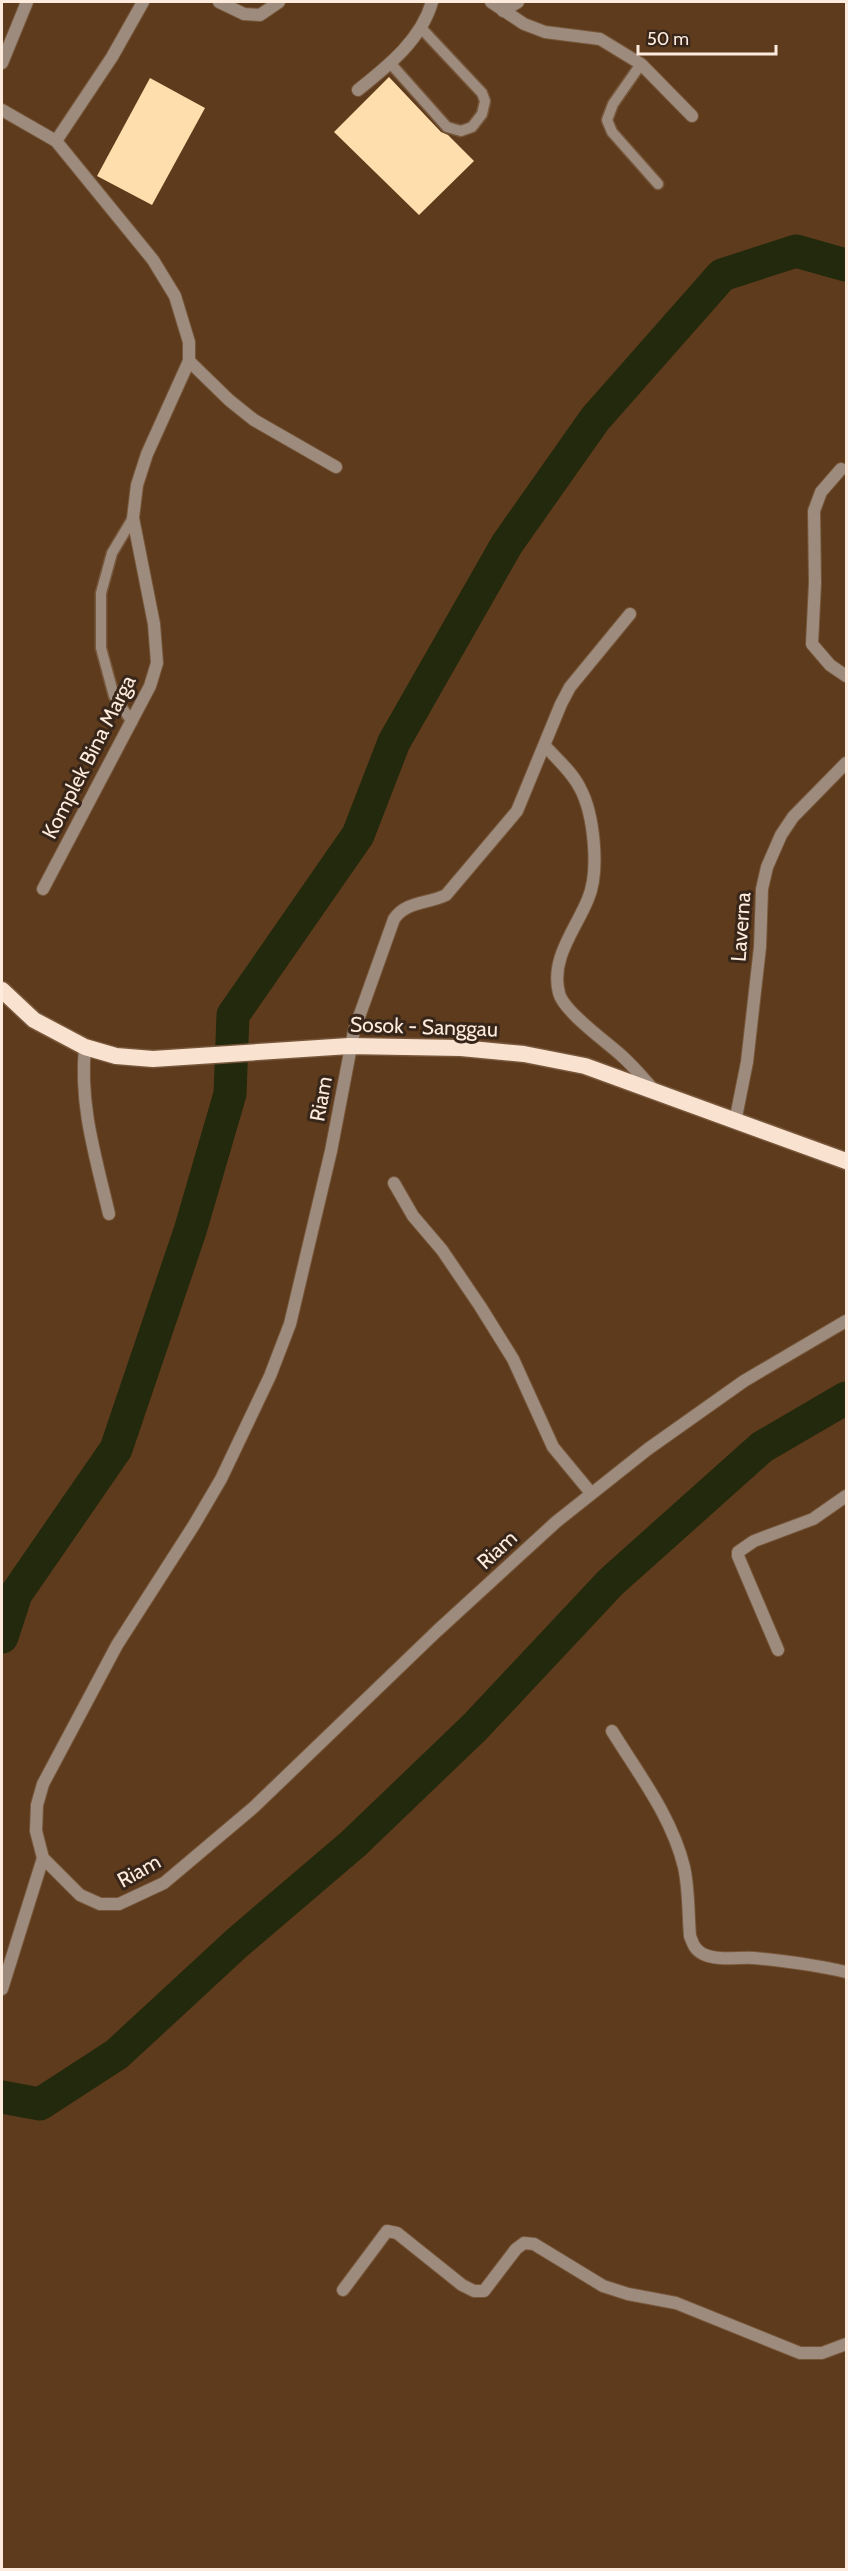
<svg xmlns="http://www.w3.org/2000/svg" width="848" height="2571" viewBox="0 0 848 2571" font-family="Cabin,sans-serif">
	<rect width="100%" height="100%" fill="#5e3b1c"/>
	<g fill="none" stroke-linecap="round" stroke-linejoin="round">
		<g stroke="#23290c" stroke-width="33">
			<polyline points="2,1637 16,1594 116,1449 190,1231 230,1094 233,1015 358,835 394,742 507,544 595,419 722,275 796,251 846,265"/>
			<polyline points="2,2097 40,2104 117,2054 237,1943 353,1844 475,1727 611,1582 762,1447 846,1398"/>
		</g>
	</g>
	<g fill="#fddeac">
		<polygon points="389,77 441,132 448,135 474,161 419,215 334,132"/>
		<polygon points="150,78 205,108 152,205 97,176"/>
	</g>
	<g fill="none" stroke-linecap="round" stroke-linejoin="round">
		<defs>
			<g id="service">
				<polyline points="391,64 447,127 461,131 472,127 482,114 485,101 482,93 421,28"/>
				<polyline points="641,64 613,104 607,120 612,132 658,184"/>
				<polyline points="132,722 114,696 101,648 101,593 112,553 133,518"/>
			</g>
			<g id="minor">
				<polyline points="219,2 244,14 260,15 279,2"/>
				<polyline points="491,2 524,24 545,32 600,39 641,64 692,116"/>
				<polyline points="503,11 518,2"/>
				<polyline points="2,63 27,2"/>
				<path d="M 358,90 C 388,66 421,40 432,2"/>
				<polyline points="2,110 56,141"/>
				<polyline points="189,361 229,400 254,420 336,467"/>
				<polyline points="841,469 821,492 814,511 815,583 812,644 830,665 846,676"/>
				<path d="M 630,614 L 570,687 L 561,704 L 517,811 L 446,895 C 428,904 406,901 394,919 L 354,1031 L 331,1151 L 290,1324 L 270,1376 L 221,1479 L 194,1525 L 117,1645 L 43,1784 L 37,1805 L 36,1831 L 43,1858 L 80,1895 L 100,1904 L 119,1904 L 164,1883 L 254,1807 L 437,1631 L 556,1522 L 648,1449 L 744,1381 L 846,1321"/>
				<path d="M 545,746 C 557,759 572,772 580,788 C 594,814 600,871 588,899 C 576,929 550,958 559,993 C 563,1011 608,1043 623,1057 C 634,1067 644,1079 654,1090"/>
				<polyline points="43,889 150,686 157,663 154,624 133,518 137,485 147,454 189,361 189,342 175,296 153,260 56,141 112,57 143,2"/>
				<path d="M 85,1047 C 79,1105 96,1158 109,1214"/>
				<polyline points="735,1122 747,1062 760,947 762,889 767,867 781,835 793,817 846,763"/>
				<polyline points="394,1183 413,1216 442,1250 480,1306 513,1359 553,1447 591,1493"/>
				<polyline points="778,1650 738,1556 738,1552 754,1541 813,1519 846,1496"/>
				<path d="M 612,1731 C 638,1773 672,1817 684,1867 C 689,1889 688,1913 690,1936 C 693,1944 695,1950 703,1954 C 718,1961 738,1957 754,1958 C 785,1961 816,1965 846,1972"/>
				<polyline points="2,1989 43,1858"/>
				<polyline points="343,2290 387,2231 397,2233 462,2285 474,2291 484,2291 516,2249 524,2243 534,2244 603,2286 628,2294 676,2303 800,2353 822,2353 846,2344"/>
			</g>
			<polyline id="trunk" points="2,990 34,1020 85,1047 116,1056 153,1059 349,1046 461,1048 524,1054 585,1066 846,1161"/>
		</defs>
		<use href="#service" stroke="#77573b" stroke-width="13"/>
		<use href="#minor" stroke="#77573b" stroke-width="14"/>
		<use href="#trunk" stroke="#77573b" stroke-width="19"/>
		<use href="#service" stroke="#9d8b7d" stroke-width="10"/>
		<use href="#minor" stroke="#9d8b7d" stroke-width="12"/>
		<use href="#trunk" stroke="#fae2d0" stroke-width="16"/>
	</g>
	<g text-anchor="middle" stroke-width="6" stroke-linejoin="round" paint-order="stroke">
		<g font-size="21" fill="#fdebdd" stroke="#372619">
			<text transform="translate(89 757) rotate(-63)" y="7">Komplek Bina Marga</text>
			<text transform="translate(741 927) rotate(-86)" y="7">Laverna</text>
			<text transform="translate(424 1027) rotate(2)" y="7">Sosok - Sanggau</text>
			<text transform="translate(321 1099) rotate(-80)" y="7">Riam</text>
			<text transform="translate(497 1550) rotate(-43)" y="7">Riam</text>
			<text transform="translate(139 1871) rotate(-29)" y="7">Riam</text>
		</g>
	</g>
	<rect width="848" height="2571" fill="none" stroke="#fdebdd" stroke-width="6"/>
	<path d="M638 45v9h138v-9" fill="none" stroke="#fdebdd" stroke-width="3"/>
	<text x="647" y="45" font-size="18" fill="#fdebdd" stroke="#372619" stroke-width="4.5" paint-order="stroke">50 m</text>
</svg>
